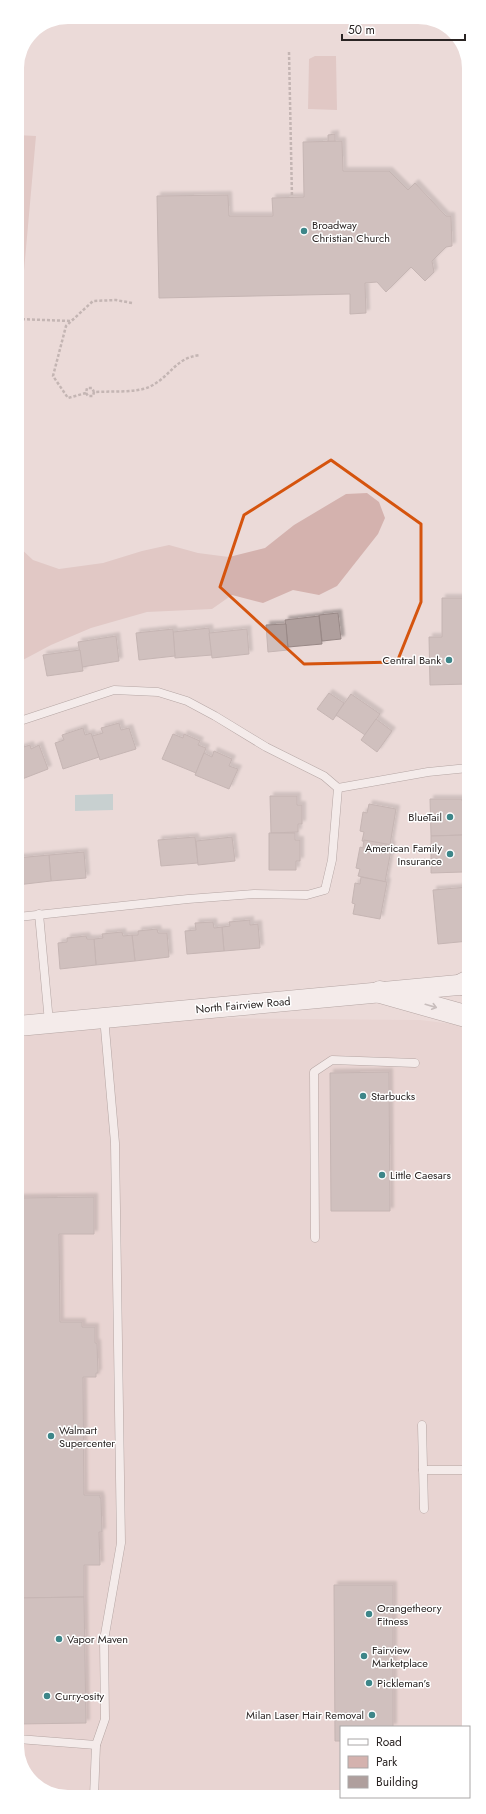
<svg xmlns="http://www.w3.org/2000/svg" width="486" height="1814" viewBox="0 0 486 1814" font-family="Jost,sans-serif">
	<defs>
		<filter id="shadow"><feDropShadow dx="3.5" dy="-3.5" stdDeviation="1" flood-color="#0004"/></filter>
	</defs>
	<rect width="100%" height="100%" fill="#ebdad8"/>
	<polygon fill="#e5ccc9" points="104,1017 420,1020 469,1026 469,1727 341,1727 341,1796 64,1797 34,1785 18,1756 18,1026"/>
	<g fill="#d4b2ae">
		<polygon points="315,56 336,56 337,110 308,109 309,59"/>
		<polygon points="17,135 36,136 20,316 17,316"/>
		<polygon points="367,493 379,502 385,518 378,534 337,586 319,595 293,590 263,603 232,595 212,609 147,612 91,628 51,645 21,661 17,666 17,545 33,560 59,569 103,563 142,551 169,545 198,553 229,557 265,548 294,525 346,494"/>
	</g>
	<polygon fill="#9dc3c5" points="113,794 113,810 75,811 75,795"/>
	<g fill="#af9f9d" stroke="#988886" filter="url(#shadow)">
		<polygon points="335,134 335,142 328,142 328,135"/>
		<polygon points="342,141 343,171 389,171 408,190 415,183 446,216 451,216 452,246 446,247 432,261 434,272 425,281 411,267 386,292 377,282 365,283 366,313 350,314 350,294 159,298 157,196 228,195 229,216 273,216 272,198 304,197 303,142"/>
		<polygon points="442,598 465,598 465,636 468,636 468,684 430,685 429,637 442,637"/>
		<polygon points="338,613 341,639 322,641 319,615"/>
		<polygon points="319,616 322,644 288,647 285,620"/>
		<polygon points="286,624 288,650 268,652 266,625"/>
		<polygon points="209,628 212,655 175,658 173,632"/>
		<polygon points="173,629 175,656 139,660 136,633"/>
		<polygon points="247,629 249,654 212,658 209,633"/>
		<polygon points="116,636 119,661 82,667 78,642"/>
		<polygon points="80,650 83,671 47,676 43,655"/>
		<polygon points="329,693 344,703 333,720 317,709"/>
		<polygon points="351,694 380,714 365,735 336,715"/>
		<polygon points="376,719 392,731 377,752 361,740"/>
		<polygon points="119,723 121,730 129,728 136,749 100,760 92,736 103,733 101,728"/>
		<polygon points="83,728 85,735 91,733 99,757 63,769 55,743 64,740 62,735"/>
		<polygon points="173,734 183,738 184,734 200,741 198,745 206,748 196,773 162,759"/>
		<polygon points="30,745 31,749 39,745 48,769 17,781 17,749"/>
		<polygon points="214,751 232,759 229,766 238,769 229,789 195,775 204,753 212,757"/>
		<polygon points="270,796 297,796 297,805 302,805 302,824 298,824 298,832 271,833"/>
		<polygon points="430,799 462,799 462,801 467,801 467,809 468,809 468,832 463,832 463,835 431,836"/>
		<polygon points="369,804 396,809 390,845 362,841 364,832 360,831 363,812 367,813"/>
		<polygon points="269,833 295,833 295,840 300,840 300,861 296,861 296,870 269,870"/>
		<polygon points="463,835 463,838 467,838 468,846 468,869 463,869 463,872 431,873 431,836"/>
		<polygon points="195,837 198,863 161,866 158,840"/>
		<polygon points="232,837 235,861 198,865 196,841"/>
		<polygon points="364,840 392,845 385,882 358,876 360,869 356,868 360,847 363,848"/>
		<polygon points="84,852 86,878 51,881 49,855"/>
		<polygon points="49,855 51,881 17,885 17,858"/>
		<polygon points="361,877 387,882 380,919 353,914 355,904 352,903 355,883 360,884"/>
		<polygon points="468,887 469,941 438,944 433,890"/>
		<polygon points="250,920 250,925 258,924 260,948 224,951 222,927 230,926 229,922"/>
		<polygon points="213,922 214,928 222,927 224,951 187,954 185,931 196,930 195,923"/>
		<polygon points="157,929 158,933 167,933 169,957 135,961 132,935 138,935 138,931"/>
		<polygon points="122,932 123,936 132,935 135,961 96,965 94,939 103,938 102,934"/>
		<polygon points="86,936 87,939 94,939 96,965 60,969 58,943 67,942 67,938"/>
		<polygon points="389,1072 390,1211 331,1211 330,1073"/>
		<polygon points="94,1197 94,1234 59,1234 60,1322 82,1322 82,1327 95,1327 95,1343 97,1343 98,1373 96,1373 96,1377 83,1377 84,1495 100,1495 100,1498 101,1498 102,1532 99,1532 100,1565 84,1565 84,1597 18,1598 18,1198"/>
		<polygon points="334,1585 393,1585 393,1727 341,1727 341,1741 335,1741"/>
		<polygon points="84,1597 86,1723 18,1724 18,1598"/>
	</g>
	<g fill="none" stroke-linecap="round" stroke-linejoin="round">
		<defs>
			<g id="service">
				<polyline points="17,722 114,690 158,692 187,701 215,716 266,747 324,776 338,788"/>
				<polyline points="338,788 428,772 468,768"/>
				<polyline points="39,914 49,1022"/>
				<polyline points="18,917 188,899 254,894 307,895 325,890 332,860 338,788"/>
				<polyline points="315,1238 314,1072 332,1060 415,1063"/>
				<polyline points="422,1425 424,1509"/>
				<polyline points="423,1470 469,1470"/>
				<polyline points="18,1739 96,1745"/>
				<polyline points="94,1797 96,1745 105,1719 104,1640 121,1543 115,1143 104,1017"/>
			</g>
			<polyline id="tertiary" points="18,1026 469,984"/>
			<g id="secondary">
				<polyline points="463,984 469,981"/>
				<polyline points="380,992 469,1017"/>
			</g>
		</defs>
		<use href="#service" stroke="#746664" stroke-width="9"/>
		<use href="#tertiary" stroke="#746664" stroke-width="21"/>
		<use href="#secondary" stroke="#746664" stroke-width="23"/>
		<g stroke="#948886" stroke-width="2.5" stroke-dasharray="3 2" stroke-linecap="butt">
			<polyline points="289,52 292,198"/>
			<path d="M 132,303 L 116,300 L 93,301 L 66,326 L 53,376 L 68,398 L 86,393 L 87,388 L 92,388 L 94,392 C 110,391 136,393 149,387 C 171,377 174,358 200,355"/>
			<polyline points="17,319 71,321"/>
			<polyline points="86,393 88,396 93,396 94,392"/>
		</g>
		<use href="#service" stroke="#fff" stroke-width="8"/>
		<use href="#tertiary" stroke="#fff" stroke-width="20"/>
		<use href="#secondary" stroke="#fff" stroke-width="22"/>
	</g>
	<defs><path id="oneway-shaft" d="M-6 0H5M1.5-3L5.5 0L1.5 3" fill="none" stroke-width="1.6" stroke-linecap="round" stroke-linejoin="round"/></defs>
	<use stroke="#9f9c9c" href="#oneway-shaft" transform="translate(431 1006) rotate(16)"/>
	<path d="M0 0H486V1814H0ZM 331,460 L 421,524 L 421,602 L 397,662 L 304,664 L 220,587 L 244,515 Z" fill="#ebdad8" fill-opacity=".55" fill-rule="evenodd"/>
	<path fill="none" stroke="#d5540e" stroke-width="3" stroke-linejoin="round" d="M 331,460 L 421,524 L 421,602 L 397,662 L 304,664 L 220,587 L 244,515 Z"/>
	<g fill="#3d8689" stroke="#fff" stroke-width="1.5">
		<circle cx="304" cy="231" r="4"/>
		<circle cx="449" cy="660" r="4"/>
		<circle cx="450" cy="817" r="4"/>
		<circle cx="450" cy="854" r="4"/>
		<circle cx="363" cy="1096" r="4"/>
		<circle cx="382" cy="1175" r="4"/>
		<circle cx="51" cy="1436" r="4"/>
		<circle cx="369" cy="1614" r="4"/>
		<circle cx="59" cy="1639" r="4"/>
		<circle cx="364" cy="1656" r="4"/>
		<circle cx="369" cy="1683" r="4"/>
		<circle cx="47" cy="1696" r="4"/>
		<circle cx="372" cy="1715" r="4"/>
	</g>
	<g text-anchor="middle" stroke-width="3" stroke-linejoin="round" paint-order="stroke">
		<g font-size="11" fill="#2a2423" stroke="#fff" text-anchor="start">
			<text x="312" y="229">Broadway<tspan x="312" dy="13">Christian Church</tspan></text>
			<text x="441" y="664" text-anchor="end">Central Bank</text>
			<text x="442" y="821" text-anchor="end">BlueTail</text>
			<text x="442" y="852" text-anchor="end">American Family<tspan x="442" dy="13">Insurance</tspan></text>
			<text x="371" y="1100">Starbucks</text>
			<text x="390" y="1179">Little Caesars</text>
			<text x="59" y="1434">Walmart<tspan x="59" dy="13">Supercenter</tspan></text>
			<text x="377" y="1612">Orangetheory<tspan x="377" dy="13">Fitness</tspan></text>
			<text x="67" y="1643">Vapor Maven</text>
			<text x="372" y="1654">Fairview<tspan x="372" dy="13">Marketplace</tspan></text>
			<text x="377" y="1687">Pickleman’s</text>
			<text x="55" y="1700">Curry-osity</text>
			<text x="364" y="1719" text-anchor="end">Milan Laser Hair Removal</text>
		</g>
		<g font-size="11" fill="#2a2423" stroke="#fff">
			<text transform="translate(243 1005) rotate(-5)" y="4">North Fairview Road</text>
		</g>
	</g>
	<path d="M0 0H486V1814H0ZM68 24H418A44 44 0 0 1 462 68V1746A44 44 0 0 1 418 1790H68A44 44 0 0 1 24 1746V68A44 44 0 0 1 68 24Z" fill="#fff" fill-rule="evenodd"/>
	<rect x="340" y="1726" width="130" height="72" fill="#ffffff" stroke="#aaa7a7"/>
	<rect x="348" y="1739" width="20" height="6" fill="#ffffff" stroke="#aaa7a7"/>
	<text x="376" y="1746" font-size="12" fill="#2a2423">Road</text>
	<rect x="348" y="1756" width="20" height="12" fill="#d4b2ae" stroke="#aaa7a7"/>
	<text x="376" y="1766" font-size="12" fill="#2a2423">Park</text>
	<rect x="348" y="1776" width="20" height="12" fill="#af9f9d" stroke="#aaa7a7"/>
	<text x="376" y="1786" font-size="12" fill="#2a2423">Building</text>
	<path d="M342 34v6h123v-6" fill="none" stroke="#2a2423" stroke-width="2"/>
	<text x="348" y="34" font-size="12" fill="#2a2423" stroke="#ffffff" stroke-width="3" paint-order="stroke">50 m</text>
</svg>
